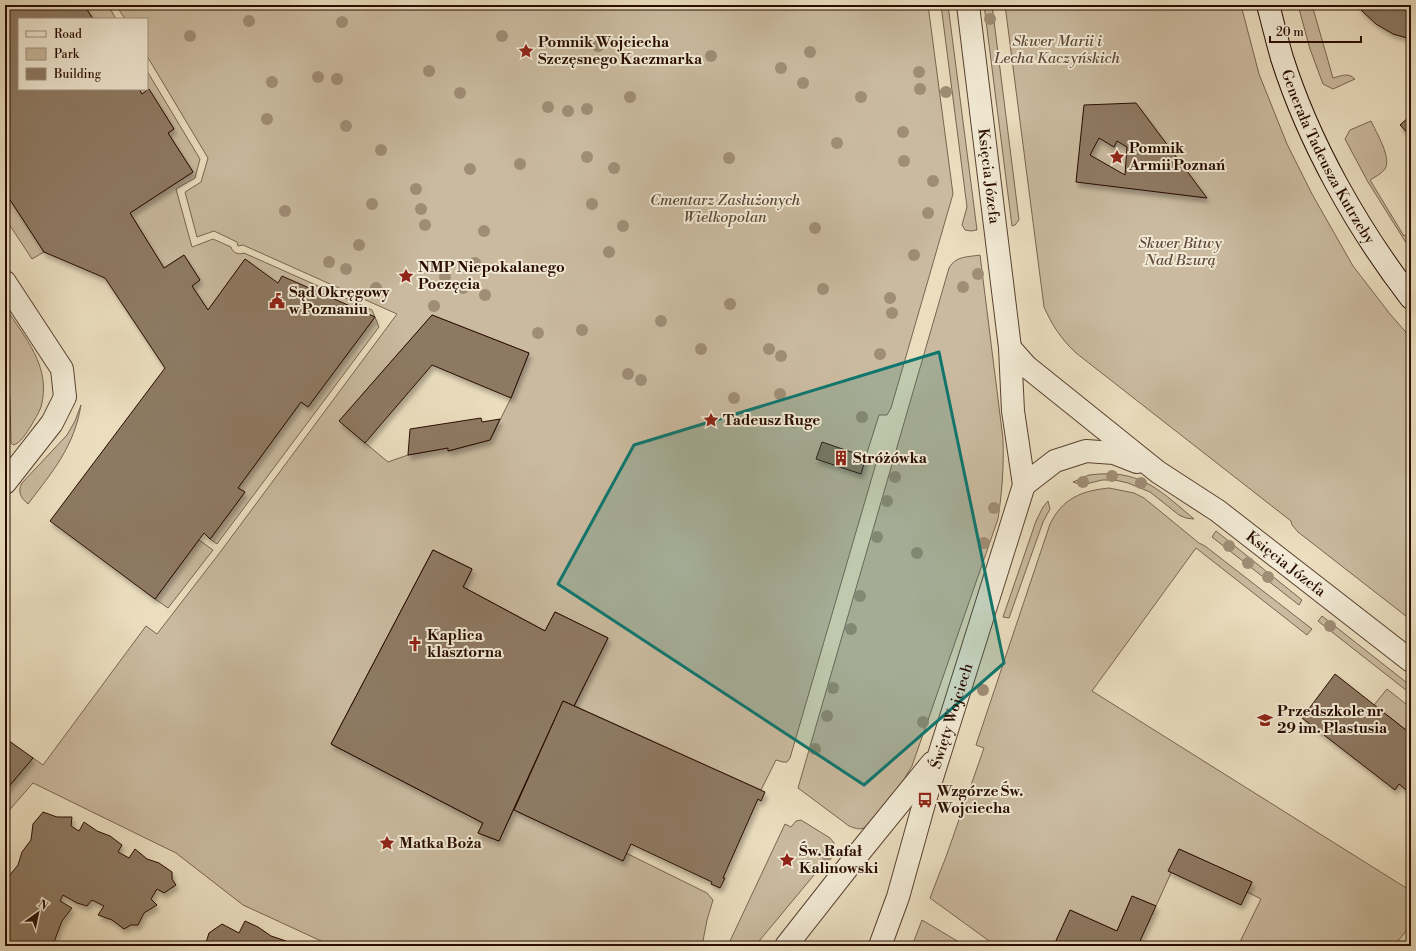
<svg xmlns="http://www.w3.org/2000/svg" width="1416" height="951" viewBox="0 0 1416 951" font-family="'Libre Bodoni',serif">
	<defs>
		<filter id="shadow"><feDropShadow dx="2.5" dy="4.5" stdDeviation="2" flood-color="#0004"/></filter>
	</defs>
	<rect width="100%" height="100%" fill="#ebdebf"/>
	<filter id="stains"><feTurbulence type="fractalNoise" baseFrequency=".005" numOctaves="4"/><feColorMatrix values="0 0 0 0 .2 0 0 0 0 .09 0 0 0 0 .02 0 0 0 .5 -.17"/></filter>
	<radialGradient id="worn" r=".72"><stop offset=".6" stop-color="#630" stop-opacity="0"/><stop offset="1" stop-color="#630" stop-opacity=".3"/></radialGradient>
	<g fill="#caba9f" stroke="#7a6450" fill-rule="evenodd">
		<polygon points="84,5 108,5 116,19 93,19"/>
		<path d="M 116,5 L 928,5 L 953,194 L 891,408 L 887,415 L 879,415 L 866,456 L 877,460 L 790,758 L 787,762 L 783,762 L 776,760 L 761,790 L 564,701 L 514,810 L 623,861 L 626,853 L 707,893 L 713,900 L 707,920 L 702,946 L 332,946 L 243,905 L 176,853 L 33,783 L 5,815 L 5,791 L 33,758 L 43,765 L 146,626 L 157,634 L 218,555 L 397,314 L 243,245 L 238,246 L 237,242 L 214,231 L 197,237 L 185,192 L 201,182 L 208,158 L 147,56 L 147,19 L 125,19 ZM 432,315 L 529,353 L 511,398 L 490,440 L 449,451 L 448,448 L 408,455 L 388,462 L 339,421 Z"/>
		<polygon points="941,5 948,5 977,230 971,231 965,230 962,225 967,207"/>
		<polygon points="984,5 992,5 1019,220 1015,225 1012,226"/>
		<path d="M 1005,5 L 1241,5 L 1259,74 L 1287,144 L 1312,194 L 1353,266 L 1390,314 L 1411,338 L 1411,620 L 1298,532 L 1292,525 L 1291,521 L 1076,353 C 1061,339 1052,325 1044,307 Z"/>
		<path d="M 1298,5 L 1312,5 L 1333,78 C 1341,76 1348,72 1355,79 L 1333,89 L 1323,84 L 1310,49 Z"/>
		<path d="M 147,71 L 200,159 L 195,178 L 176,189 L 192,247 L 213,239 L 231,247 C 233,253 238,255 244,253 L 372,310 L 379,327 L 217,544 L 210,539 L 245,492 L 238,488 L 301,402 L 308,407 L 375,317 L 312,290 L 295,297 L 245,259 L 208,310 L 192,286 L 200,280 L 184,255 L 164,268 L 130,213 L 193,172 L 168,133 L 174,129 L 149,90 L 142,94 L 139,89 L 147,89 Z"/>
		<path d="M 1371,121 C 1376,132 1392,158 1385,169 C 1381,174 1375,177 1370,180 L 1404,236 L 1408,234 L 1411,238 L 1410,249 L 1368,182 L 1345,139 L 1350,130 Z"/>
		<polygon points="5,192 44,252 32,259 5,218"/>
		<path d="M 980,255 L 1003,439 C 1004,467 1002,492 998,519 L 912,766 C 903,781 880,822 864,828 C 859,830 854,828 849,826 L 798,788 L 949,268 C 955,256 968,257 980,255 Z"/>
		<path d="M 5,307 C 25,338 52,367 41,407 C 39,413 34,420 31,426 C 27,432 20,444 13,445 L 11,443 L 10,398 L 5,371 Z"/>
		<path d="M 81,405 C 74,447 53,471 28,504 C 21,498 17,492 22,483 L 67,435 L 75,421 Z"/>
		<path d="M 1100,474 C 1143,471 1164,494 1194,519 L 1186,518 L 1179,515 L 1150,492 L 1128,483 L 1115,480 L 1102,480 L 1082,485 L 1073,482 L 1089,475 Z"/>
		<path d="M 1109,488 L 1134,493 L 1144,498 L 1199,543 L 1205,546 L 1312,629 L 1307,635 L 1196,548 L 1092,691 L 1411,891 L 1411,925 L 1394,946 L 1238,946 L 1261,899 L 1247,892 L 1252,882 L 1179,849 L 1169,871 L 1171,873 L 1156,906 L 1132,896 L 1117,931 L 1070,910 L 1055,945 L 1056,946 L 996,946 L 930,898 L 947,854 L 984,748 L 976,745 L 1050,524 C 1063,498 1081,491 1109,488 Z"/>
		<polygon points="1048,501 1050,509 1043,522 1009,618 1003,617 1036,521 1043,507"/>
		<polygon points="1216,531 1302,600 1299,605 1212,537"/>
		<polygon points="199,540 213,550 168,608 155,599"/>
		<polygon points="1322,616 1411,686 1411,694 1318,621"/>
		<polygon points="1387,689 1411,708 1411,734 1374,705"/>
		<polygon points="801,820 830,838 834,843 834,851 755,946 737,946 737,944 730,941 785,824 791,827 796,821"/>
		<polygon points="922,920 959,942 964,946 912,946"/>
	</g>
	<g fill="#8e7a64" stroke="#290d02" fill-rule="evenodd" filter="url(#shadow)">
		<polygon points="5,5 84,5 93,19 19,19 19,89 139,89 142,94 149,89 174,129 168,133 193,172 130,213 164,268 184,255 200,280 192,286 208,310 245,259 278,283 282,276 375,317 308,407 301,402 238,488 245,492 211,538 210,539 204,533 155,599 50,521 165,368 105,278 44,252 5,192"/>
		<polygon points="1358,5 1411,5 1411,39 1393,34 1376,24 1362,11"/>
		<path d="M 1136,103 L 1207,198 L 1076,182 L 1084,105 ZM 1099,138 L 1114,147 L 1117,141 L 1127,147 L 1125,175 L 1090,155 Z"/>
		<polygon points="1411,115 1411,137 1400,125"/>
		<polygon points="432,315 529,353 511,398 432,365 365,443 339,421"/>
		<polygon points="481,418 482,422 500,419 490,440 448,451 448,448 408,455 410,429"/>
		<polygon points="822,442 866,457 861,474 816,459"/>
		<path d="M 433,550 L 472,569 L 463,587 L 545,631 L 555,612 L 608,638 L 574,706 L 563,701 L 499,841 L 478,833 L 483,823 L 331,744 ZM 449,648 L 538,693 L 494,780 L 405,734 L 419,709 L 424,712 L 442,678 L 436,675 Z"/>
		<polygon points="433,550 472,569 463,587 545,631 555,612 608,638 574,706 563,701 499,841 478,833 483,823 331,744"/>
		<polygon points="1335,674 1411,734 1411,794 1399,784 1395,790 1302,718"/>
		<polygon points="563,701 765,792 761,801 758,799 723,878 725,878 720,888 711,884 712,882 631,844 623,861 514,810"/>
		<polygon points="5,738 33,758 5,791"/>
		<polygon points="43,812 57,817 72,817 71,826 79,831 84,822 97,831 110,836 122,845 118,852 129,858 135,849 147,859 159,863 172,872 172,879 176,885 164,893 157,889 151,899 157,905 144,913 138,925 131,925 124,929 112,920 98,915 104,906 92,900 87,906 77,903 63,895 60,901 72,908 62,921 54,942 52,941 48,946 5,946 5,886 9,876 18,865 22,852 31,840 33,824"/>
		<polygon points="1179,849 1252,882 1241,905 1168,871"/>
		<polygon points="1132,896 1156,906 1140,941 1142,942 1140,946 1054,945 1070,910 1117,931"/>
		<polygon points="245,921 258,927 271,936 286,941 285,946 205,946 209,933 222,924 239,933"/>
	</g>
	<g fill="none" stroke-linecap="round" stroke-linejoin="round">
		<defs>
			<g id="street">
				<polyline points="5,282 62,369 65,397 52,423 5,483"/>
				<path id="s1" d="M 1010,348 L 1026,366 L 1158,472 L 1218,511 L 1411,661"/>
				<polyline points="1024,485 1055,461 1086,451 1114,453 1137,462"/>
				<polyline points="786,946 863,848 932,763"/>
				<path id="s2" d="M 880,946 L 898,897 L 925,800 L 1024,485 L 1013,411 L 1010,348 L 968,5"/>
			</g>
			<g id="secondary">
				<path id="s3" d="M 1268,5 C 1273,23 1277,41 1282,58 C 1309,143 1357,228 1411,298"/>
			</g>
		</defs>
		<use href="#street" stroke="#5a4131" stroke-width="24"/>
		<use href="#secondary" stroke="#290d02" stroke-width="24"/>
		<use href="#street" stroke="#f2ead5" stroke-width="22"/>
		<use href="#secondary" stroke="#f2ead5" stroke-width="22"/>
	</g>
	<g fill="#9f8d75">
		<circle cx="990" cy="19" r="6"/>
		<circle cx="249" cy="21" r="6"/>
		<circle cx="342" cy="22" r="6"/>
		<circle cx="190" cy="36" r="6"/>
		<circle cx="502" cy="36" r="6"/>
		<circle cx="598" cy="46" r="6"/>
		<circle cx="810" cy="52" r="6"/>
		<circle cx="711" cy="56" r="6"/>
		<circle cx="781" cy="68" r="6"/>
		<circle cx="429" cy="71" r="6"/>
		<circle cx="919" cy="72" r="6"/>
		<circle cx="318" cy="77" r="6"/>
		<circle cx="337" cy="79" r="6"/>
		<circle cx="272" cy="82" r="6"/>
		<circle cx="803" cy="83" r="6"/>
		<circle cx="920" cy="89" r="6"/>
		<circle cx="946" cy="92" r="6"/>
		<circle cx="460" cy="93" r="6"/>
		<circle cx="630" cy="97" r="6"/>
		<circle cx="861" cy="97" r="6"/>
		<circle cx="548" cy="107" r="6"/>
		<circle cx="587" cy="109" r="6"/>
		<circle cx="568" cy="111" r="6"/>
		<circle cx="267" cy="119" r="6"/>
		<circle cx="346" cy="126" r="6"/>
		<circle cx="903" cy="132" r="6"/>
		<circle cx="837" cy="143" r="6"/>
		<circle cx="381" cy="150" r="6"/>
		<circle cx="587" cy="157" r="6"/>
		<circle cx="729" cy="158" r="6"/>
		<circle cx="904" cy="161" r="6"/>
		<circle cx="520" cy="164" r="6"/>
		<circle cx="614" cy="168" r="6"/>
		<circle cx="470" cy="169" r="6"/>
		<circle cx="933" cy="181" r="6"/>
		<circle cx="416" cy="189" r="6"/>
		<circle cx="372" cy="204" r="6"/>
		<circle cx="592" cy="204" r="6"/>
		<circle cx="421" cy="209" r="6"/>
		<circle cx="285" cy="211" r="6"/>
		<circle cx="928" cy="213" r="6"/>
		<circle cx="425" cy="225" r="6"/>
		<circle cx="623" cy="226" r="6"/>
		<circle cx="815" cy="228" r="6"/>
		<circle cx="484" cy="231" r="6"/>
		<circle cx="359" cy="245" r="6"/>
		<circle cx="609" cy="252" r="6"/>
		<circle cx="914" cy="255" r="6"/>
		<circle cx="329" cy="262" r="6"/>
		<circle cx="475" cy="263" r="6"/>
		<circle cx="346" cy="269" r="6"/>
		<circle cx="978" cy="274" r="6"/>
		<circle cx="445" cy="277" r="6"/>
		<circle cx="963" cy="287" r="6"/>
		<circle cx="376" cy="288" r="6"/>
		<circle cx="463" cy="288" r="6"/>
		<circle cx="823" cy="289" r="6"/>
		<circle cx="485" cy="295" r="6"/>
		<circle cx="890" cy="298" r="6"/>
		<circle cx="730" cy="304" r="6"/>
		<circle cx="434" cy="306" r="6"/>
		<circle cx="892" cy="313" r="6"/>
		<circle cx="661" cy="321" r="6"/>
		<circle cx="582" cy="330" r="6"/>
		<circle cx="538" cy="333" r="6"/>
		<circle cx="701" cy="349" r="6"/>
		<circle cx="769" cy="349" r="6"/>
		<circle cx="880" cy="354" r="6"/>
		<circle cx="781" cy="356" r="6"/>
		<circle cx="628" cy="374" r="6"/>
		<circle cx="641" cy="380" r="6"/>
		<circle cx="780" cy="394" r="6"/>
		<circle cx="734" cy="398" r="6"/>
		<circle cx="862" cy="417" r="6"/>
		<circle cx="794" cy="422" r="6"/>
		<circle cx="1112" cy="476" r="6"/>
		<circle cx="895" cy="477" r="6"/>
		<circle cx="1083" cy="482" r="6"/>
		<circle cx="1141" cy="483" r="6"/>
		<circle cx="887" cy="501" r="6"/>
		<circle cx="994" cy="508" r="6"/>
		<circle cx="877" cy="537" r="6"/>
		<circle cx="984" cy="543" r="6"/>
		<circle cx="1229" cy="546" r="6"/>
		<circle cx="917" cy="553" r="6"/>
		<circle cx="1248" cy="563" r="6"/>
		<circle cx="1268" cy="577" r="6"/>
		<circle cx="860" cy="596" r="6"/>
		<circle cx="1330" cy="626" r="6"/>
		<circle cx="851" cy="629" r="6"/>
		<circle cx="833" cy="688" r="6"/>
		<circle cx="983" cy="690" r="6"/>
		<circle cx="827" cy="716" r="6"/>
		<circle cx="923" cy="722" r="6"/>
		<circle cx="815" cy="749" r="6"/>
		<circle cx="827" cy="855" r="6"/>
	</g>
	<path fill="#0f766e" fill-opacity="0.2" stroke="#0f766e" stroke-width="3" stroke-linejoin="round" d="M 939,352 L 1004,663 L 864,785 L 558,584 L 634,445 Z"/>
	<defs>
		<symbol id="sight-bare" viewBox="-9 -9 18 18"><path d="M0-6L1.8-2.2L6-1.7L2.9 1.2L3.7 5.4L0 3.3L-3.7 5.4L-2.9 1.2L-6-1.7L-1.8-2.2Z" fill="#8f2418" stroke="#f2ead5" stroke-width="2.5" paint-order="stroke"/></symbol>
		<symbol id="civic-bare" viewBox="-9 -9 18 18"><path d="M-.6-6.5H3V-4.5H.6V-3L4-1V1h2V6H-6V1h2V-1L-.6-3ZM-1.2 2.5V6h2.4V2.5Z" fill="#8f2418" stroke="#f2ead5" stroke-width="2.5" paint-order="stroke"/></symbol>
		<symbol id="building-bare" viewBox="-9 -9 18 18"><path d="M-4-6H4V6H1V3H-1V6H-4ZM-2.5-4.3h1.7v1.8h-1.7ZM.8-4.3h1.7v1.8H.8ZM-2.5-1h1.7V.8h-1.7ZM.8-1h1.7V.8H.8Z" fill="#8f2418" stroke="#f2ead5" stroke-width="2.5" paint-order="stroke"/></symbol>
		<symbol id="church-bare" viewBox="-9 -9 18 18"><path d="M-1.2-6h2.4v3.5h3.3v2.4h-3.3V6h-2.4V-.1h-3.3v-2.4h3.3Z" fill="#8f2418" stroke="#f2ead5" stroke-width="2.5" paint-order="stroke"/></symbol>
		<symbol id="school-bare" viewBox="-9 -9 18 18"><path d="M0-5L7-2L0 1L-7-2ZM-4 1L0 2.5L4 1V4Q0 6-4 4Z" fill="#8f2418" stroke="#f2ead5" stroke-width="2.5" paint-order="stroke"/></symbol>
		<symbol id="bus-bare" viewBox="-9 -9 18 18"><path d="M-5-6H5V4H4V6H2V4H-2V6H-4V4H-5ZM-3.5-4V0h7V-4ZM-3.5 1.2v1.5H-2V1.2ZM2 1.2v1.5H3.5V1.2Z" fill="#8f2418" stroke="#f2ead5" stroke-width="2.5" paint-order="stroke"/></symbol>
	</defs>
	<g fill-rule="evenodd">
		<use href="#sight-bare" x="515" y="40" width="22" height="22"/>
		<use href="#sight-bare" x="1106" y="146" width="22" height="22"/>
		<use href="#sight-bare" x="395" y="265" width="22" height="22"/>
		<use href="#civic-bare" x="266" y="290" width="22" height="22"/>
		<use href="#sight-bare" x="700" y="409" width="22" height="22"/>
		<use href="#building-bare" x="830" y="447" width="22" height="22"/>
		<use href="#church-bare" x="404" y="633" width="22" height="22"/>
		<use href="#school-bare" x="1254" y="709" width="22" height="22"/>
		<use href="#bus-bare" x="914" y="789" width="22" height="22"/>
		<use href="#sight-bare" x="376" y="832" width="22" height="22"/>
		<use href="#sight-bare" x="776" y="849" width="22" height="22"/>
	</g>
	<g text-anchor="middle" stroke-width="4" stroke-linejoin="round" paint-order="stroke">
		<g font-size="15" font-style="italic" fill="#614a39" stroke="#f2ead5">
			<text x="1057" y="46">Skwer Marii i<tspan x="1057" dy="17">Lecha Kaczyńskich</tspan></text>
			<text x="725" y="205">Cmentarz Zasłużonych<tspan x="725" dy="17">Wielkopolan</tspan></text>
			<text x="1180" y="248">Skwer Bitwy<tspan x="1180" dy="17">Nad Bzurą</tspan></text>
		</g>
		<g font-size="15" font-weight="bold" fill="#290d02" stroke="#f2ead5" text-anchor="start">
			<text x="538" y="47">Pomnik Wojciecha<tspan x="538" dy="17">Szczęsnego Kaczmarka</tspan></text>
			<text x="1129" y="153">Pomnik<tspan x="1129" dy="17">Armii Poznań</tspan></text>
			<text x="418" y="272">NMP Niepokalanego<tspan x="418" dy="17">Poczęcia</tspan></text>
			<text x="289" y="297">Sąd Okręgowy<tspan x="289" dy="17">w Poznaniu</tspan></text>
			<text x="723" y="425">Tadeusz Ruge</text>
			<text x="853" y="463">Stróżówka</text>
			<text x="427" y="640">Kaplica<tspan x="427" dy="17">klasztorna</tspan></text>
			<text x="1277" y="716">Przedszkole nr<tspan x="1277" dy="17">29 im. Plastusia</tspan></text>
			<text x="937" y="796">Wzgórze Św.<tspan x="937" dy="17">Wojciecha</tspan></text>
			<text x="399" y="848">Matka Boża</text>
			<text x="799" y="856">Św. Rafał<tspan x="799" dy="17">Kalinowski</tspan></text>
		</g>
		<g font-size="15" fill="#290d02" stroke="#f2ead5">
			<text dy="5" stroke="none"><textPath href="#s3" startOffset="164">Generała Tadeusza Kutrzeby</textPath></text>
			<text transform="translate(989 176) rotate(83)" y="5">Księcia Józefa</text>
			<text dy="5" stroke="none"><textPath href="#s1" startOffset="351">Księcia Józefa</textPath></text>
			<text dy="5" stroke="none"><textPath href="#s2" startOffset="241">Święty Wojciech</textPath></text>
		</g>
	</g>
	<rect width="1416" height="951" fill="none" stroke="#ebdebf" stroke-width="20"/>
	<rect x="6" y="6" width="1404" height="939" fill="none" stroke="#290d02" stroke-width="2"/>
	<rect x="10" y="10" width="1396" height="931" fill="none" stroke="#290d02"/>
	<rect x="18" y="18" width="130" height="72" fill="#f2ead5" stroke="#a29281"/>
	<rect x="26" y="31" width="20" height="6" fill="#f2ead5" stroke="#a29281"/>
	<text x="54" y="38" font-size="12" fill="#290d02">Road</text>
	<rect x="26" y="48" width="20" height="12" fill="#caba9f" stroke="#a29281"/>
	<text x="54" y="58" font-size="12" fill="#290d02">Park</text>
	<rect x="26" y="68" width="20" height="12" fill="#8e7a64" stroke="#a29281"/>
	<text x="54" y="78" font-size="12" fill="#290d02">Building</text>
	<g transform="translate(38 913) rotate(33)" stroke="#f2ead5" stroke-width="3" paint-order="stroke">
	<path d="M0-3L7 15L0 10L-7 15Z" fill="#290d02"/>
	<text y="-6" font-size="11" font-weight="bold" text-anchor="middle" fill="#290d02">N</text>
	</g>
	<path d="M1270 36v6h91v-6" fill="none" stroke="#290d02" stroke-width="2"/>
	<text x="1276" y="36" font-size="12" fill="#290d02" stroke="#f2ead5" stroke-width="3" paint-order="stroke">20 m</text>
	<rect width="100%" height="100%" filter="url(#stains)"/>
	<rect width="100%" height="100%" fill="url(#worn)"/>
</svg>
